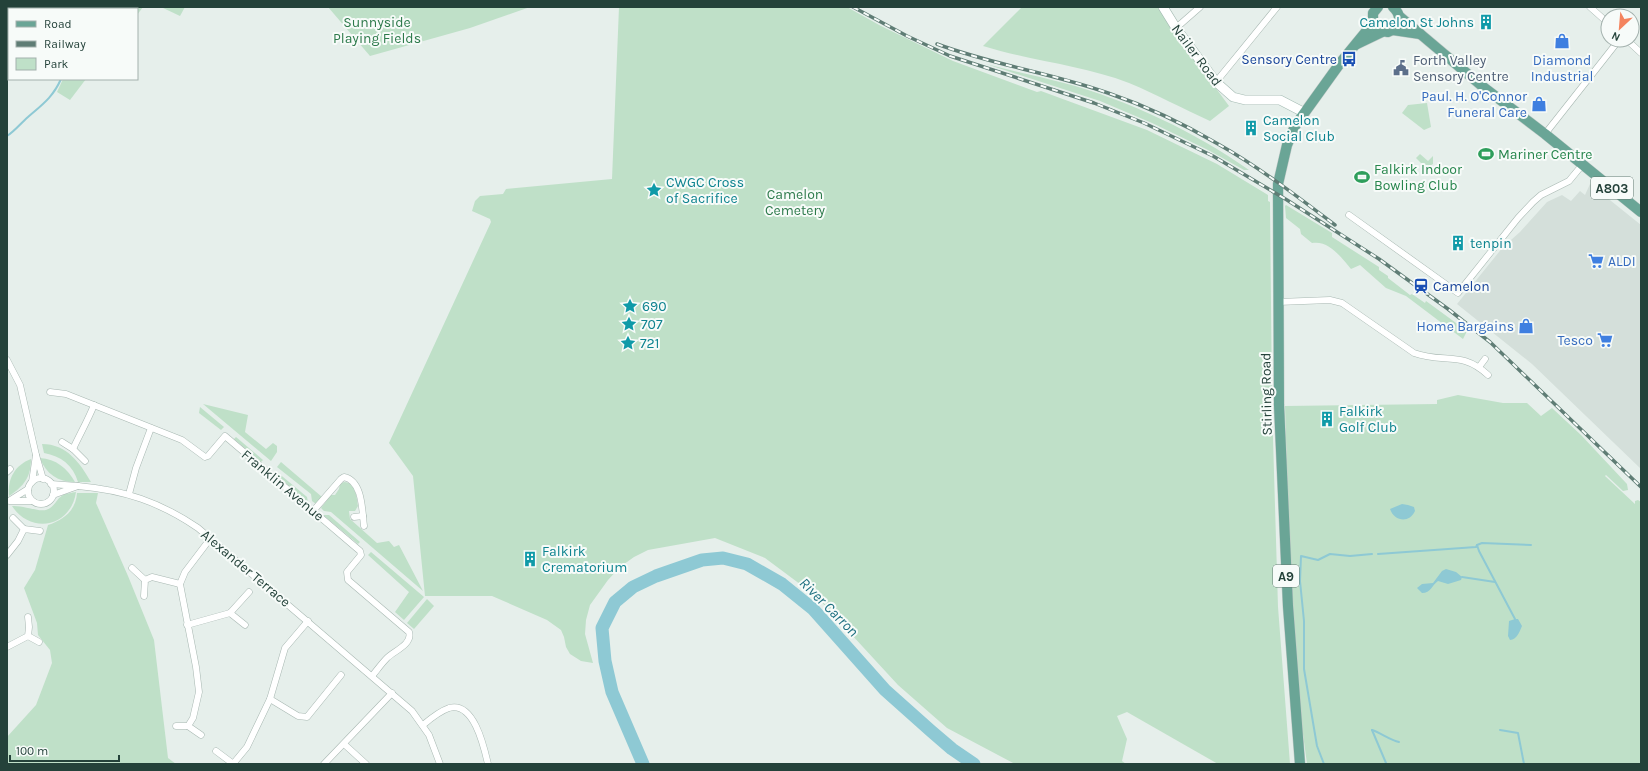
<svg xmlns="http://www.w3.org/2000/svg" width="1648" height="771" viewBox="0 0 1648 771" font-family="Karla,sans-serif">
	<rect width="100%" height="100%" fill="#e6efeb"/>
	<polygon fill="#d4dfda" points="1590,184 1641,225 1641,469 1532,364 1457,304 1503,247 1520,232 1547,202 1562,195 1571,201 1580,191 1585,195"/>
	<g fill="#bfe0c8">
		<polygon points="100,7 143,7 137,15 137,9 99,9"/>
		<polygon points="161,7 185,7 180,16"/>
		<polygon points="328,7 530,7 470,28 370,56"/>
		<polygon points="619,7 847,7 881,26 953,61 1037,92 1041,91 1147,130 1217,164 1268,195 1268,201 1270,202 1272,405 1278,607 1290,764 1218,764 1127,712 1117,716 1127,739 1122,761 1126,764 1015,764 947,728 898,685 816,596 765,558 715,538 648,550 634,557 620,567 608,580 590,605 586,620 585,634 593,663 581,661 570,654 566,647 564,637 561,630 547,620 492,596 425,596 413,476 389,443 491,222 490,219 472,211 475,201 480,196 503,194 506,189 612,179"/>
		<path d="M 1022,7 L 1159,7 L 1173,30 L 1229,106 L 1210,121 C 1183,109 1156,94 1129,83 C 1082,65 1031,61 983,46 Z"/>
		<path d="M 986,64 C 1012,71 1038,76 1064,83 C 1128,100 1195,132 1249,170 L 1244,170 L 1208,150 L 1152,123 L 1100,101 Z"/>
		<polygon points="63,79 86,79 70,100 57,92"/>
		<polygon points="1427,103 1431,127 1424,130 1402,113 1408,105"/>
		<polygon points="1420,154 1428,161 1433,156 1433,164 1428,167 1424,166 1416,158"/>
		<path d="M 1286,205 L 1332,233 L 1332,237 L 1379,267 L 1379,270 L 1388,276 L 1388,278 L 1410,295 L 1412,294 L 1425,303 L 1426,301 L 1467,331 L 1463,339 L 1406,296 L 1386,288 L 1360,265 L 1351,269 C 1341,257 1329,240 1312,243 L 1301,234 L 1300,229 L 1286,218 L 1285,206 Z"/>
		<path d="M 1458,395 L 1503,403 L 1527,403 L 1541,416 L 1552,408 L 1581,435 L 1627,484 L 1628,490 L 1623,491 L 1606,475 L 1605,476 L 1635,504 L 1635,501 L 1638,500 L 1641,502 L 1641,764 L 1307,764 C 1290,646 1289,525 1285,406 L 1437,404 L 1437,400 Z"/>
		<polygon points="203,404 248,415 245,432 266,449 273,443 277,446 277,452 271,461"/>
		<polygon points="200,407 224,427 221,430 199,413"/>
		<polygon points="236,437 263,460 261,462 234,439"/>
		<path d="M 42,444 C 67,444 80,463 91,482 L 78,482 C 73,465 61,456 44,453 Z"/>
		<path d="M 40,458 C 56,459 67,468 75,482 C 58,482 46,474 40,458 Z"/>
		<path d="M 31,459 C 31,477 24,486 9,496 C 7,479 15,465 31,459 Z"/>
		<polygon points="281,462 322,497 316,504 312,501 311,494 277,467"/>
		<polygon points="277,472 307,497 308,502 275,474"/>
		<path d="M 344,482 C 355,482 357,497 358,506 L 355,511 L 349,511 L 350,519 L 377,543 L 389,541 L 394,547 L 399,545 L 423,591 L 331,512 L 324,511 L 321,508 L 331,495 L 335,495 L 339,489 L 340,484 Z"/>
		<path d="M 76,492 C 71,527 31,535 12,506 C 23,505 38,512 46,510 C 55,507 56,499 63,495 C 67,493 72,493 76,492 Z"/>
		<path d="M 77,493 L 98,493 L 96,503 L 128,576 L 154,640 L 168,758 L 176,764 L 7,764 L 7,737 L 36,705 L 52,663 L 50,650 L 38,635 L 37,623 L 24,588 L 35,570 L 48,525 C 64,520 76,510 77,493 Z"/>
		<polygon points="323,515 329,515 360,542 358,544"/>
		<polygon points="371,552 424,597 404,620 395,612 409,592 368,555"/>
		<polygon points="427,599 434,606 414,629 407,623"/>
	</g>
	<g fill="#8ec9d4">
		<path d="M 1402,504 L 1408,505 L 1414,507 L 1415,511 C 1409,524 1394,521 1390,509 Z"/>
		<path d="M 1446,569 L 1456,572 L 1462,577 L 1461,580 L 1448,584 L 1438,581 C 1432,585 1431,593 1422,593 L 1417,588 L 1422,584 L 1433,583 L 1442,571 Z"/>
		<path d="M 1515,619 L 1518,619 L 1522,626 C 1519,633 1517,639 1510,640 L 1508,636 L 1509,621 Z"/>
	</g>
	<g fill="none" stroke-linecap="round" stroke-linejoin="round">
		<g stroke="#8ec9d4" stroke-width="2">
			<polyline points="95,9 96,7"/>
			<path d="M 7,136 C 15,131 21,123 28,117 C 43,104 53,97 61,79"/>
			<polyline points="1477,545 1482,543 1531,545"/>
			<polyline points="1378,554 1476,547 1477,545 1479,551 1515,619"/>
			<polyline points="1462,577 1495,582"/>
			<polyline points="1372,730 1386,763"/>
			<path d="M 1372,730 C 1381,733 1390,740 1399,742"/>
			<polyline points="1500,730 1518,733 1524,764"/>
			<polyline points="1324,764 1317,746 1304,669 1304,621 1300,581 1301,556 1318,560 1330,554 1350,556 1372,554"/>
		</g>
		<polyline stroke="#8ec9d4" stroke-width="13" points="643,764 612,692 605,661 602,628 615,602 633,587 656,576 702,560 723,558 747,564 782,584 813,609 885,690 931,731 952,749 974,764"/>
		<defs>
			<g id="street">
				<polyline points="1590,7 1608,23"/>
				<polyline points="1176,28 1200,7"/>
				<polyline points="1627,40 1641,53"/>
				<polyline points="1216,82 1277,7"/>
				<polyline points="1545,134 1619,40"/>
				<polyline points="1349,215 1458,293 1518,218 1533,202 1541,195 1569,181 1583,164"/>
				<path d="M 1278,302 L 1330,300 L 1342,303 L 1414,353 C 1444,364 1461,350 1488,375"/>
				<polyline points="7,360 20,385 36,455"/>
				<polyline points="1479,367 1485,359"/>
				<path d="M 50,392 L 66,394 L 182,440 L 205,457 L 208,456 L 225,436 L 360,551 L 361,555 L 347,572 L 348,580 L 409,632 C 413,644 394,651 387,658 C 382,663 377,670 372,676"/>
				<polyline points="62,442 73,449 85,461"/>
				<path d="M 73,449 C 80,434 88,420 94,405"/>
				<polyline points="7,472 10,469"/>
				<circle cx="41" cy="491" r="13"/>
				<polyline points="32,482 36,455 43,479"/>
				<polyline points="51,484 78,486 53,495"/>
				<path d="M 78,486 C 124,490 160,502 198,528 L 412,711 L 429,735 L 440,764"/>
				<polyline points="28,489 9,501 31,501"/>
				<polyline points="129,494 136,468 151,428"/>
				<path d="M 314,510 L 341,479 L 344,477 C 363,481 362,511 364,526"/>
				<polyline points="354,517 363,516"/>
				<polyline points="13,518 24,529"/>
				<polyline points="7,555 18,541 24,529 40,531"/>
				<polyline points="132,568 145,580"/>
				<polyline points="144,596 145,580 152,577 180,584"/>
				<polyline points="230,613 245,625"/>
				<polyline points="187,625 230,613 249,592"/>
				<polyline points="28,636 39,642"/>
				<polyline points="7,647 28,636 29,627 28,617"/>
				<polyline points="270,699 298,716 307,717 341,675"/>
				<path d="M 423,725 C 430,719 440,711 449,708 C 474,701 484,747 488,764"/>
				<polyline points="176,726 188,726"/>
				<polyline points="201,735 188,726 193,718 199,692 196,667 180,584 185,572 210,539"/>
				<polyline points="344,744 366,764"/>
				<polyline points="216,751 232,763"/>
				<polyline points="233,764 247,747 270,699 285,648 308,621"/>
				<polyline points="324,764 392,693"/>
			</g>
			<polyline id="secondary" points="1163,7 1176,28 1216,82 1233,97 1245,100 1280,100 1305,113"/>
			<g id="primary">
				<path d="M 1378,7 L 1373,13 L 1373,23 L 1378,30 L 1388,32 C 1400,28 1403,16 1393,7"/>
				<polyline points="1399,16 1482,86 1545,134 1641,212"/>
				<polyline points="1393,30 1420,34"/>
				<polyline points="1357,44 1382,32"/>
				<polyline points="1300,764 1288,606 1279,405 1278,184 1287,145 1295,126 1341,62 1373,23"/>
			</g>
		</defs>
		<use href="#street" stroke="#a8b8b2" stroke-width="7"/>
		<use href="#secondary" stroke="#a4bbb3" stroke-width="10"/>
		<use href="#primary" stroke="#c2cac8" stroke-width="11"/>
		<use href="#street" stroke="#fff" stroke-width="6"/>
		<use href="#secondary" stroke="#fff" stroke-width="9"/>
		<use href="#primary" stroke="#6aa596" stroke-width="10"/>
		<defs>
			<g id="rail">
				<polyline points="853,7 907,36 950,56 1094,103 1144,123 1213,156 1287,200 1379,259 1448,309 1490,342 1641,487"/>
				<path d="M 937,44 C 993,65 1052,73 1108,93 C 1146,106 1184,124 1218,144 C 1259,167 1298,197 1335,225"/>
			</g>
		</defs>
		<use href="#rail" stroke="#5f7d75" stroke-width="3.5"/>
		<use href="#rail" stroke="#f7fbf9" stroke-width="2" stroke-dasharray="6" stroke-linecap="butt"/>
	</g>
	<defs>
		<symbol id="building-bare" viewBox="-9 -9 18 18"><path d="M-4-6H4V6H1V3H-1V6H-4ZM-2.5-4.3h1.7v1.8h-1.7ZM.8-4.3h1.7v1.8H.8ZM-2.5-1h1.7V.8h-1.7ZM.8-1h1.7V.8H.8Z" fill="#0f9aa8" stroke="#f7fbf9" stroke-width="2.5" paint-order="stroke"/></symbol>
		<symbol id="shop-bare" viewBox="-9 -9 18 18"><path d="M-5-2.5h2.3a2.7 3.5 0 0 1 5.4 0H5L5.5 6h-11ZM-1.5-2.5h3a1.5 2.3 0 0 0-3 0Z" fill="#3f7fe0" stroke="#f7fbf9" stroke-width="2.5" paint-order="stroke"/></symbol>
		<symbol id="bus-bare" viewBox="-9 -9 18 18"><path d="M-5-6H5V4H4V6H2V4H-2V6H-4V4H-5ZM-3.5-4V0h7V-4ZM-3.5 1.2v1.5H-2V1.2ZM2 1.2v1.5H3.5V1.2Z" fill="#1a4fb4" stroke="#f7fbf9" stroke-width="2.5" paint-order="stroke"/></symbol>
		<symbol id="civic-bare" viewBox="-9 -9 18 18"><path d="M-.6-6.5H3V-4.5H.6V-3L4-1V1h2V6H-6V1h2V-1L-.6-3ZM-1.2 2.5V6h2.4V2.5Z" fill="#5c6f8a" stroke="#f7fbf9" stroke-width="2.5" paint-order="stroke"/></symbol>
		<symbol id="stadium-bare" viewBox="-9 -9 18 18"><path d="M0-5a6.5 5 0 1 0 0 10a6.5 5 0 1 0 0-10ZM-3.5-1.8h7v3.6h-7Z" fill="#2e9e5b" stroke="#f7fbf9" stroke-width="2.5" paint-order="stroke"/></symbol>
		<symbol id="sight-bare" viewBox="-9 -9 18 18"><path d="M0-6L1.8-2.2L6-1.7L2.9 1.2L3.7 5.4L0 3.3L-3.7 5.4L-2.9 1.2L-6-1.7L-1.8-2.2Z" fill="#0f9aa8" stroke="#f7fbf9" stroke-width="2.5" paint-order="stroke"/></symbol>
		<symbol id="supermarket-bare" viewBox="-9 -9 18 18"><path d="M-6-5.5h2.5l.6 2H6L4.5 2H-2.5L-4.4-4H-6ZM-1.5 3.2a1.3 1.3 0 1 0 .1 0ZM3 3.2a1.3 1.3 0 1 0 .1 0Z" fill="#3f7fe0" stroke="#f7fbf9" stroke-width="2.5" paint-order="stroke"/></symbol>
		<symbol id="station-bare" viewBox="-9 -9 18 18"><path d="M-3-6H3Q5-6 5-4V2Q5 4 3 4L4.5 6H3L1.5 4h-3L-3 6H-4.5L-3 4Q-5 4-5 2V-4Q-5-6-3-6ZM-3.5-4v3h7v-3ZM-3.5 1v1.5H-2V1ZM2 1v1.5H3.5V1Z" fill="#1a4fb4" stroke="#f7fbf9" stroke-width="2.5" paint-order="stroke"/></symbol>
	</defs>
	<g fill-rule="evenodd">
		<use href="#building-bare" x="1475" y="11" width="22" height="22"/>
		<use href="#shop-bare" x="1551" y="30" width="22" height="22"/>
		<use href="#bus-bare" x="1338" y="48" width="22" height="22"/>
		<use href="#civic-bare" x="1390" y="57" width="22" height="22"/>
		<use href="#shop-bare" x="1528" y="93" width="22" height="22"/>
		<use href="#building-bare" x="1240" y="117" width="22" height="22"/>
		<use href="#stadium-bare" x="1475" y="143" width="22" height="22"/>
		<use href="#stadium-bare" x="1351" y="166" width="22" height="22"/>
		<use href="#sight-bare" x="643" y="179" width="22" height="22"/>
		<use href="#building-bare" x="1447" y="232" width="22" height="22"/>
		<use href="#supermarket-bare" x="1585" y="250" width="22" height="22"/>
		<use href="#station-bare" x="1410" y="275" width="22" height="22"/>
		<use href="#sight-bare" x="619" y="295" width="22" height="22"/>
		<use href="#sight-bare" x="618" y="313" width="22" height="22"/>
		<use href="#shop-bare" x="1515" y="315" width="22" height="22"/>
		<use href="#supermarket-bare" x="1594" y="329" width="22" height="22"/>
		<use href="#sight-bare" x="617" y="332" width="22" height="22"/>
		<use href="#building-bare" x="1316" y="408" width="22" height="22"/>
		<use href="#building-bare" x="519" y="548" width="22" height="22"/>
	</g>
	<g text-anchor="middle" stroke-width="4" stroke-linejoin="round" paint-order="stroke">
		<g fill="#f7fbf9" stroke="#637a73" stroke-width="1">
			<rect x="1591" y="177" width="42" height="22" rx="3"/>
			<rect x="1273" y="565" width="26" height="22" rx="3"/>
		</g>
		<g font-size="13" font-weight="bold" fill="#24423a">
			<text x="1612" y="193">A803</text>
			<text x="1286" y="581">A9</text>
		</g>
		<g font-size="14" fill="#2d7a4b" stroke="#f7fbf9">
			<text x="377" y="27">Sunnyside<tspan x="377" dy="16">Playing Fields</tspan></text>
			<text x="795" y="199">Camelon<tspan x="795" dy="16">Cemetery</tspan></text>
		</g>
		<g font-size="14" fill="#0d838f" stroke="#f7fbf9" text-anchor="start">
			<text x="1474" y="27" text-anchor="end">Camelon St Johns</text>
			<text x="1263" y="125">Camelon<tspan x="1263" dy="16">Social Club</tspan></text>
			<text x="666" y="187">CWGC Cross<tspan x="666" dy="16">of Sacrifice</tspan></text>
			<text x="1470" y="248">tenpin</text>
			<text x="642" y="311">690</text>
			<text x="641" y="329">707</text>
			<text x="640" y="348">721</text>
			<text x="1339" y="416">Falkirk<tspan x="1339" dy="16">Golf Club</tspan></text>
			<text x="542" y="556">Falkirk<tspan x="542" dy="16">Crematorium</tspan></text>
		</g>
		<g font-size="14" fill="#24423a" stroke="#f7fbf9">
			<text transform="translate(1197 55) rotate(53)" y="5">Nailer Road</text>
			<text transform="translate(1266 394) rotate(-91)" y="5">Stirling Road</text>
			<text transform="translate(283 485) rotate(40)" y="5">Franklin Avenue</text>
			<text transform="translate(246 568) rotate(40)" y="5">Alexander Terrace</text>
		</g>
		<g font-size="14" fill="#164399" stroke="#f7fbf9" text-anchor="end">
			<text x="1337" y="64">Sensory Centre</text>
			<text x="1433" y="291" text-anchor="start">Camelon</text>
		</g>
		<g font-size="14" fill="#4e5e75" stroke="#f7fbf9" text-anchor="start">
			<text x="1413" y="65">Forth Valley<tspan x="1413" dy="16">Sensory Centre</tspan></text>
		</g>
		<g font-size="14" fill="#366cbe" stroke="#f7fbf9" text-anchor="end">
			<text x="1562" y="65" text-anchor="middle">Diamond<tspan x="1562" dy="16">Industrial</tspan></text>
			<text x="1527" y="101">Paul. H. O'Connor<tspan x="1527" dy="16">Funeral Care</tspan></text>
			<text x="1608" y="266" text-anchor="start">ALDI</text>
			<text x="1514" y="331">Home Bargains</text>
			<text x="1593" y="345">Tesco</text>
		</g>
		<g font-size="14" fill="#27864d" stroke="#f7fbf9" text-anchor="start">
			<text x="1498" y="159">Mariner Centre</text>
			<text x="1374" y="174">Falkirk Indoor<tspan x="1374" dy="16">Bowling Club</tspan></text>
		</g>
		<g font-size="15" font-style="italic" fill="#1c6f80" stroke="#f7fbf9">
			<text transform="translate(829 607) rotate(45)" y="5">River Carron</text>
		</g>
	</g>
	<rect width="1648" height="771" fill="none" stroke="#24423a" stroke-width="16"/>
	<rect x="8" y="8" width="130" height="72" fill="#f7fbf9" stroke="#a3b1ad"/>
	<rect x="16" y="21" width="20" height="6" fill="#6aa596" stroke="#a3b1ad"/>
	<text x="44" y="28" font-size="12" fill="#24423a">Road</text>
	<rect x="16" y="41" width="20" height="6" fill="#5f7d75" stroke="#a3b1ad"/>
	<text x="44" y="48" font-size="12" fill="#24423a">Railway</text>
	<rect x="16" y="58" width="20" height="12" fill="#bfe0c8" stroke="#a3b1ad"/>
	<text x="44" y="68" font-size="12" fill="#24423a">Park</text>
	<g transform="translate(1620 28) rotate(206)"><circle r="19" fill="#f7fbf9" stroke="#a3b1ad"/>
	<path d="M0-3L7 15L0 10L-7 15Z" fill="#f4845f"/>
	<text y="-6" font-size="11" font-weight="bold" text-anchor="middle" fill="#24423a">N</text>
	</g>
	<path d="M10 755v6h109v-6" fill="none" stroke="#24423a" stroke-width="2"/>
	<text x="16" y="755" font-size="12" fill="#24423a" stroke="#f7fbf9" stroke-width="3" paint-order="stroke">100 m</text>
</svg>
